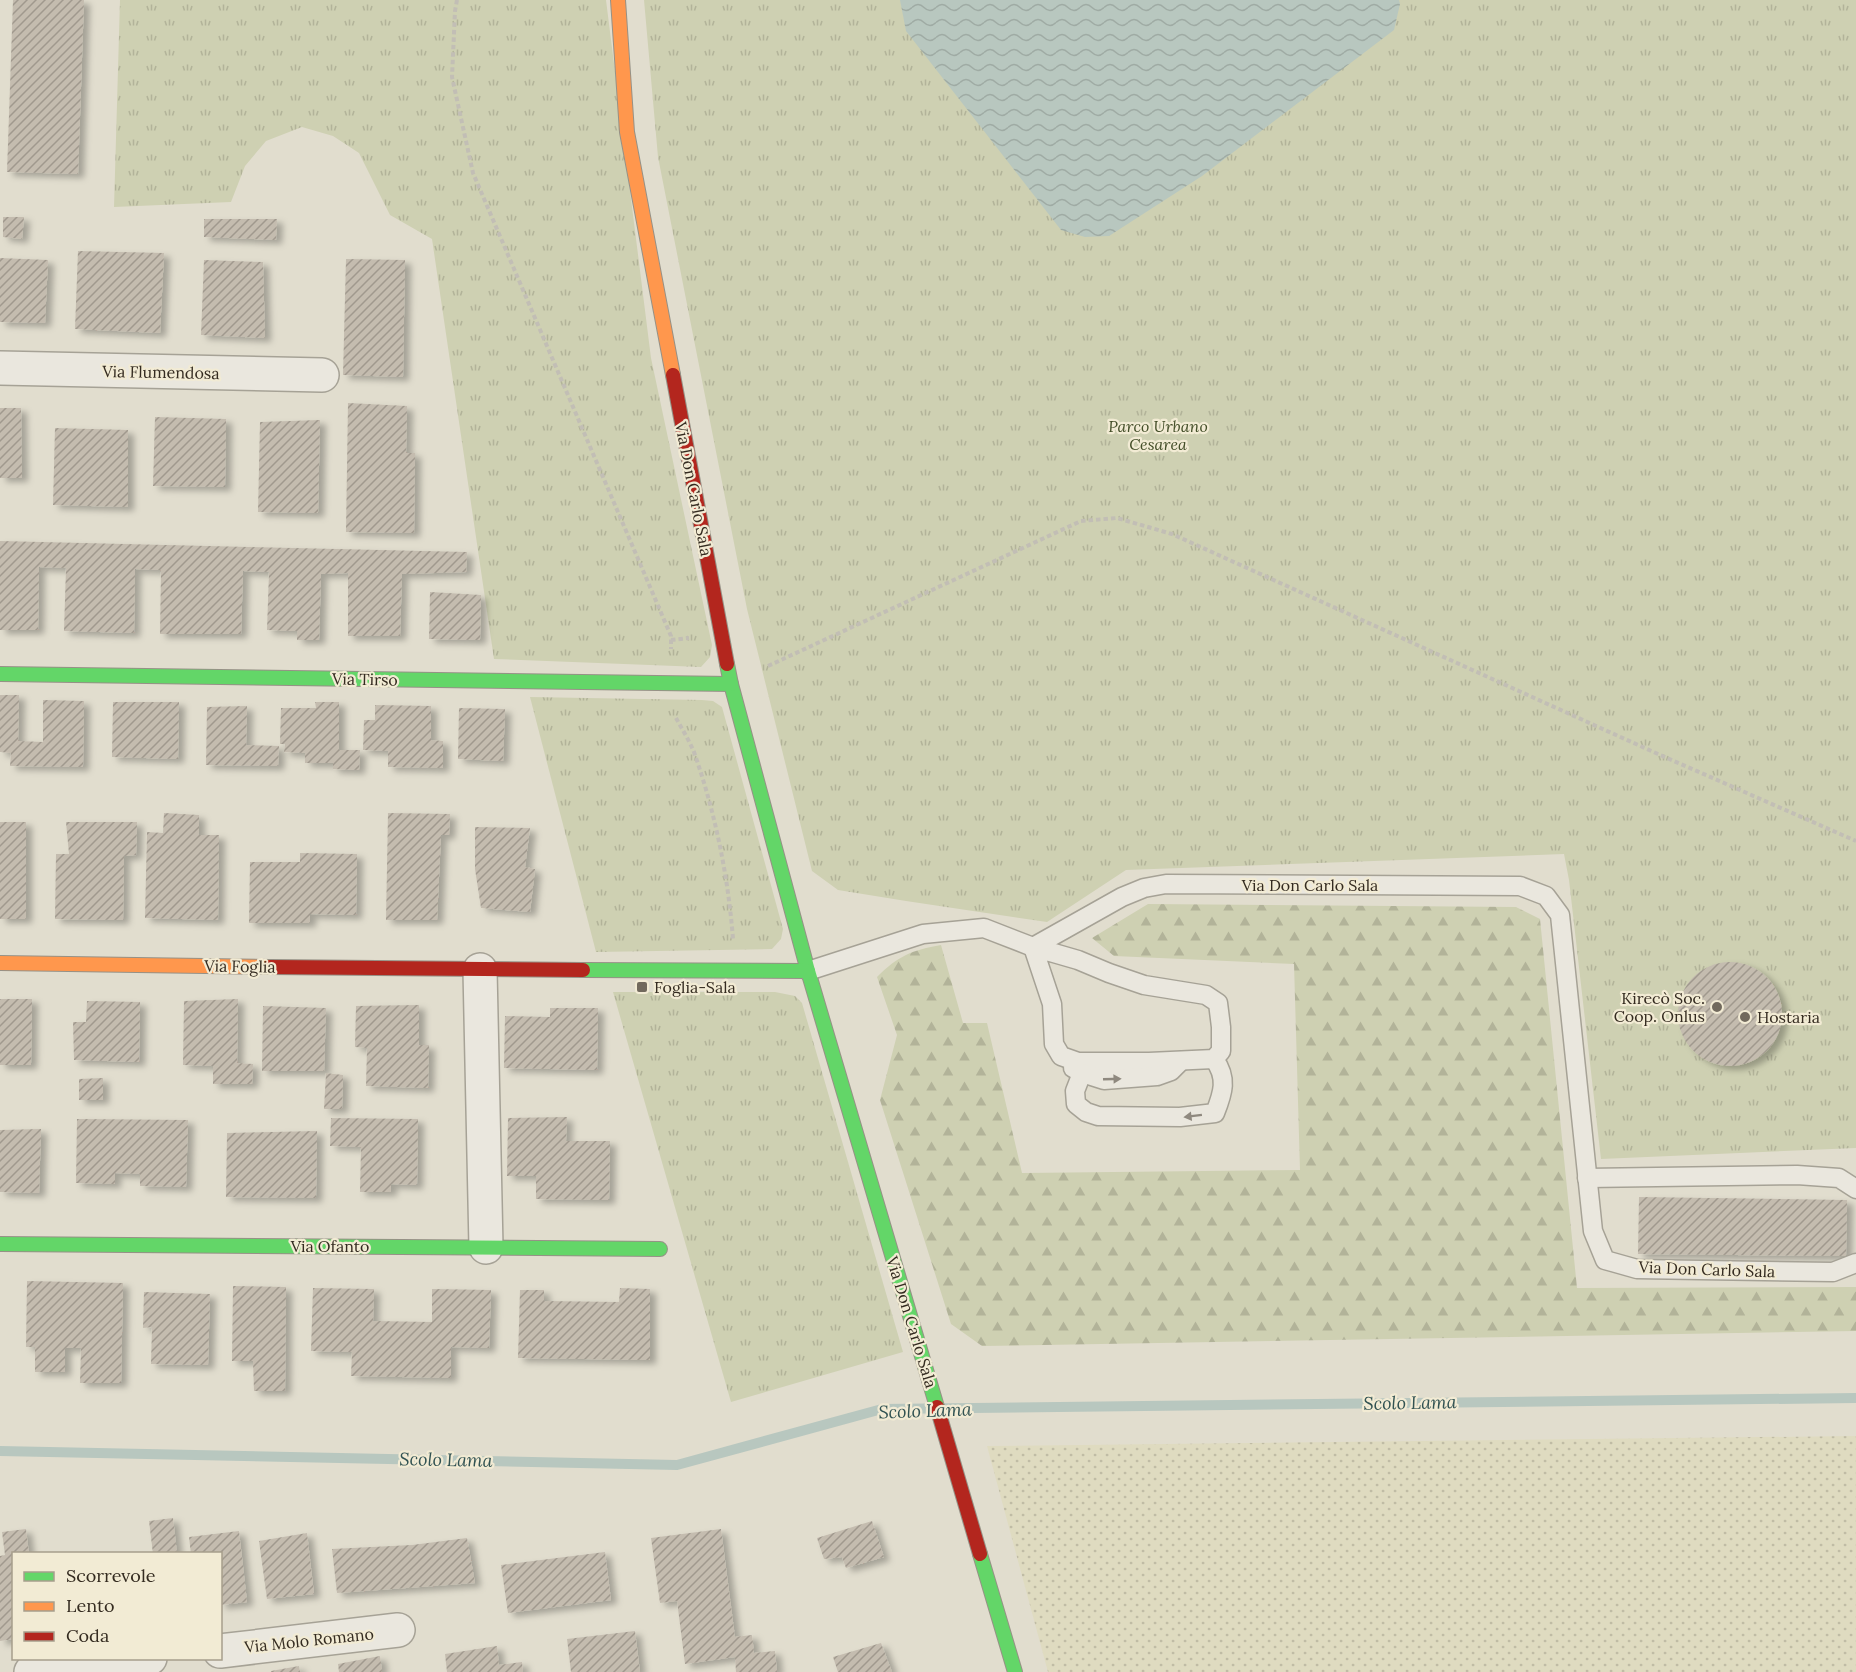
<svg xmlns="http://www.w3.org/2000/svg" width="1856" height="1672" viewBox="0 0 1856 1672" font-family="Lora,serif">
	<defs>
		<pattern id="farmland-dots" width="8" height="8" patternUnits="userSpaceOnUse" patternTransform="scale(1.5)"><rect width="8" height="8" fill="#dfdbc0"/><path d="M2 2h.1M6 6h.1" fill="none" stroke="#c0bca5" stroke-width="1.8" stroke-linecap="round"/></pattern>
		<pattern id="forest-firs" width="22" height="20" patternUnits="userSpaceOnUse" patternTransform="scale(1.5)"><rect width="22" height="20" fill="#ced0b2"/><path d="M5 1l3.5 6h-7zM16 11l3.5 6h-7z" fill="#b2b399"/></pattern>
		<pattern id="park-tufts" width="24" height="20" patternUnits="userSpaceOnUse" patternTransform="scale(1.5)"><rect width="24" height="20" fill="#ced0b2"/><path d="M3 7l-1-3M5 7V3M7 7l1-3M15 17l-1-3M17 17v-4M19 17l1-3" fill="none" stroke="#b2b399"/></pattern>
		<pattern id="water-waves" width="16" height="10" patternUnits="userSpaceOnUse" patternTransform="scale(1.5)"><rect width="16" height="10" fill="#b8c7bf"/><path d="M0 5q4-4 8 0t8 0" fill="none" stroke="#9faba4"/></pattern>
		<pattern id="building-hatch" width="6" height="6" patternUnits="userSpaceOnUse" patternTransform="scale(1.5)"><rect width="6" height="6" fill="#c4bcaf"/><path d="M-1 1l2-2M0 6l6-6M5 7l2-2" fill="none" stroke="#a0998e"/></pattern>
		<filter id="shadow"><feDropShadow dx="6" dy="4" stdDeviation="3" flood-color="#0004"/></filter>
	</defs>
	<rect width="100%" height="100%" fill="#e1ddce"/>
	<polygon fill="url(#farmland-dots)" points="1856,1436 1856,1672 1048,1672 987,1446"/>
	<path fill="url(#forest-firs)" d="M 1148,904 L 1516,907 L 1540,919 L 1577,1288 L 1856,1287 L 1856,1331 L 982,1346 L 951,1324 L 880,1100 L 897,1035 L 877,977 C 898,956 912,950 941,945 L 963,1023 L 987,1023 L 1022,1173 L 1300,1170 L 1294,964 L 1114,956 L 1092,938 Z"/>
	<g fill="url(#park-tufts)">
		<polygon points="120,0 606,0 651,358 712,645 710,657 701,667 494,659 432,239 390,215 359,153 333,136 302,127 266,141 245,166 231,202 114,207"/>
		<polygon points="644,0 1856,0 1856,1148 1601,1159 1569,880 1564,854 1126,870 1047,922 906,901 838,890 812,871 747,609 658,157"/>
		<polygon points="530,697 702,700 713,701 722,707 783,929 781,939 772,949 596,952"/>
		<polygon points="613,992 775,992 795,996 802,1003 903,1352 731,1402"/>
	</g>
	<polygon fill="url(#water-waves)" points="900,0 1399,0 1400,4 1394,30 1202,176 1109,236 1085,237 1061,230 906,31"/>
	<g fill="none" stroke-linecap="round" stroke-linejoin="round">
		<polyline stroke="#b8c7bf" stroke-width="10" points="0,1451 677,1465 882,1409 1856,1398"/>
	</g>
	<g fill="url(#building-hatch)" filter="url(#shadow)">
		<polygon points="13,0 84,0 78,174 7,172"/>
		<polygon points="3,217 24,217 22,239 3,237"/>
		<polygon points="204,219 277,219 276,240 204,237"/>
		<polygon points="78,251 164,253 160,333 75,329"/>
		<polygon points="0,258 48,260 45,323 0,322"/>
		<polygon points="346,259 405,260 403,377 343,375"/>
		<polygon points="204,260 263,262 265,338 201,335"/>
		<polygon points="348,403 407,406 406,453 415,453 414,533 346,532"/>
		<polygon points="0,408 21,408 22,478 0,478"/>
		<polygon points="155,417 226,419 225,487 153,486"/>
		<polygon points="320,420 318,513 258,512 260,422"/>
		<polygon points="55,428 128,430 128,507 53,505"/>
		<polygon points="0,541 294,548 467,552 466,572 402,574 400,636 348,636 348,573 321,574 319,640 297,640 297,631 267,630 269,572 243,571 241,634 160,634 161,570 135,569 134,633 64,631 66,568 39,567 38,630 0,630"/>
		<polygon points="430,592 481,595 480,640 429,639"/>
		<polygon points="0,695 19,695 18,741 43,742 43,700 84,701 83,767 10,766 11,753 0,752"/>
		<polygon points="113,702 179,702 178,759 112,757"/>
		<polygon points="315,702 339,702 339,750 360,750 359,770 333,769 333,763 305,763 305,753 284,752 285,744 280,744 281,708 316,708"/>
		<polygon points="375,705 431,706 431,740 443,741 443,768 388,767 388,751 363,750 364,720 375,720"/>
		<polygon points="247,706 246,745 279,746 278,766 206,765 207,707"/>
		<polygon points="459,708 505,709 503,761 458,759"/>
		<polygon points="164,813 199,815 199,835 219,835 218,920 145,918 147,832 163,833"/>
		<polygon points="388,813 450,814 449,835 441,835 437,920 386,920"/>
		<rect x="0" y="822" width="26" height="97"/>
		<polygon points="66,822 137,822 136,855 124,856 123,920 55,919 56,854 69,854"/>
		<polygon points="475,827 530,828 525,867 535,869 530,912 481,908 475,869"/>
		<polygon points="300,853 357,854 356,915 310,914 310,923 249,923 250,862 300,862"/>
		<circle cx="1730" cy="1014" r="52"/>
		<polygon points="0,999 32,999 31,1065 0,1065"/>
		<polygon points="238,999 237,1063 253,1064 252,1084 213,1084 213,1066 183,1065 184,1001"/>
		<polygon points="87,1001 140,1002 139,1062 74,1060 73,1022 86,1022"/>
		<polygon points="419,1005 419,1045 429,1045 428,1088 366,1086 367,1048 355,1047 356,1006"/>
		<polygon points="263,1006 326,1008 324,1071 262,1071"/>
		<polygon points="550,1008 598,1008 597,1070 504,1068 505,1016 550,1017"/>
		<polygon points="326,1073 343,1075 342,1109 324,1109"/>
		<polygon points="103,1078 103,1100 79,1100 79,1079"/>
		<polygon points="567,1117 566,1141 610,1141 609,1200 536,1199 536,1176 507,1176 508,1118"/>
		<polygon points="331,1118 418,1119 417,1185 391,1184 391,1192 360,1192 361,1147 330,1146"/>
		<polygon points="77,1119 188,1120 186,1187 140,1186 140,1174 115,1173 115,1184 76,1183"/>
		<polygon points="41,1129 39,1193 0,1192 0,1130"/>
		<polygon points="317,1131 316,1198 226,1197 227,1133"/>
		<polygon points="1639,1197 1847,1200 1846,1256 1638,1254"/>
		<polygon points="27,1281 123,1283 121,1383 80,1383 81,1348 65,1348 65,1372 35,1372 35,1347 26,1347"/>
		<polygon points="233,1286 286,1287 285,1391 254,1391 253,1361 232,1361"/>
		<polygon points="313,1288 374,1289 373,1321 432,1322 432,1289 491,1290 489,1348 451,1347 451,1378 351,1376 352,1352 311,1351"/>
		<polygon points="620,1288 650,1289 650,1360 518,1358 520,1290 544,1290 544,1301 619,1302"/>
		<polygon points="144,1292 210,1294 208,1365 151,1364 152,1327 143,1328"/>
		<polygon points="173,1518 177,1554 153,1554 149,1521"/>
		<polygon points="872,1521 884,1557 846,1568 842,1557 824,1559 817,1538"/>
		<polygon points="26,1529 29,1554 14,1554 14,1639 0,1641 0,1556 5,1555 2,1532"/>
		<polygon points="721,1529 735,1637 752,1635 754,1653 775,1651 777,1672 736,1672 735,1657 685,1664 677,1601 660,1603 651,1538"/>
		<polygon points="239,1531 247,1602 220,1605 220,1554 191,1554 189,1537"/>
		<polygon points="307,1533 314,1594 267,1599 259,1541"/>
		<polygon points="467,1538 475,1583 337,1593 332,1549 412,1545"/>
		<polygon points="605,1552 611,1600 508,1613 501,1565"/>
		<polygon points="635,1631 640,1672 571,1672 567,1639"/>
		<polygon points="881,1643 892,1672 838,1672 833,1657"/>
		<polygon points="497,1646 499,1665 522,1662 523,1672 447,1672 445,1654"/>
		<polygon points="380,1656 382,1672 339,1672 338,1664"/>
		<polygon points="299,1666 300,1672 271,1672 271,1671"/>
	</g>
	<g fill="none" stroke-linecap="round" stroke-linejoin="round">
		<defs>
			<g id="lane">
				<polygon points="1033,947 1078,960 1109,973 1144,985 1206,995 1218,1003 1221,1027 1221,1051 1214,1059 1149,1062 1078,1062 1061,1056 1054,1044 1052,1004"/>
				<polyline points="808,971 923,934 984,928 1033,947 1122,897 1144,888 1166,884 1520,886 1546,896 1560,915 1593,1231 1605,1260 1637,1269 1833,1272 1856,1263"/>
				<polyline points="1073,1068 1082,1073 1104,1080 1157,1076 1171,1071 1181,1061"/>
				<path d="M 1082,1073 L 1075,1091 L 1076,1104 L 1086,1112 L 1098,1116 L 1180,1117 L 1215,1113 C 1223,1093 1228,1078 1214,1059"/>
				<polyline points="1587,1178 1797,1175 1839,1178 1856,1189"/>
			</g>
			<g id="street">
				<polyline points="0,368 322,375"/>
				<polyline points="480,970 486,1247"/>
				<polyline points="220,1651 398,1630"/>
				<polyline points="31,1672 150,1658"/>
			</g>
			<g id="fast">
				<polyline points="727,664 731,684 808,971 937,1407"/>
				<polyline points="0,674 731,684"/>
				<polyline points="583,970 808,971"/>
				<polyline points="0,1244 660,1249"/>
				<polyline points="980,1554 1015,1672"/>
			</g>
			<g id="slow">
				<polyline points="618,0 627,132 673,375"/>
				<polyline points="0,963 270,967"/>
			</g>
			<g id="jam">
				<polyline points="673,375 727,664"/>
				<polyline points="270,967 583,970"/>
				<polyline points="937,1407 980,1554"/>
			</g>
		</defs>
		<use href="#lane" stroke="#a6a296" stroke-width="21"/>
		<use href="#street" stroke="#a6a296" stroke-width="36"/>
		<use href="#fast" stroke="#969186" stroke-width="16"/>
		<use href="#slow" stroke="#969186" stroke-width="16"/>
		<use href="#jam" stroke="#969186" stroke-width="16"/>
		<g stroke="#c2beb5" stroke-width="4" stroke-dasharray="4.5 3" stroke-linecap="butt">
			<polyline points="457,0 455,11 452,77 473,173 671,636 671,649"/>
			<polyline points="671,640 689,638"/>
			<polyline points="768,666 1081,521 1117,518 1172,534 1658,754 1856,841"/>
			<path d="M 676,718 C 682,729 689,740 694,752 C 715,812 728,875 733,939"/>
		</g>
		<use href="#lane" stroke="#eae7de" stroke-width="18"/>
		<use href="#street" stroke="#eae7de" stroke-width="33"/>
		<use href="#fast" stroke="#63d668" stroke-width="14"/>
		<use href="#slow" stroke="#ff974d" stroke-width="14"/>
		<use href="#jam" stroke="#b3261e" stroke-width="14"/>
	</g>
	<defs><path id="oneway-solid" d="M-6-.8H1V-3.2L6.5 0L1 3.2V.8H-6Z" transform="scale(1.5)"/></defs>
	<g fill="#8f897f">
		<use href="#oneway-solid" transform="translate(1112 1079) rotate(-2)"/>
		<use href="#oneway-solid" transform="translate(1193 1116) rotate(173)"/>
	</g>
	<g fill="#71695d" stroke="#f2ebd4" stroke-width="2">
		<rect x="636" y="981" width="12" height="12" rx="3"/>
		<circle cx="1717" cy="1007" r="6"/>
		<circle cx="1745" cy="1017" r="6"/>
	</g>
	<g text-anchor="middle" stroke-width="4.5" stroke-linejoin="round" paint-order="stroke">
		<g font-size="16" fill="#342b20" stroke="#f2ebd4">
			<text transform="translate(161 372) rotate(1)" y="6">Via Flumendosa</text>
			<text transform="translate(694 489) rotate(79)" y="6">Via Don Carlo Sala</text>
			<text transform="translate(365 679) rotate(1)" y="6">Via Tirso</text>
			<text x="1310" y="891">Via Don Carlo Sala</text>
			<text transform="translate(240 966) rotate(1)" y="6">Via Foglia</text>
			<text x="330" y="1252">Via Ofanto</text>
			<text transform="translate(1707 1269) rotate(2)" y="6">Via Don Carlo Sala</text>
			<text transform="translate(912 1322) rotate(73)" y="6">Via Don Carlo Sala</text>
			<text transform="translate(309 1640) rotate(-6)" y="6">Via Molo Romano</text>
		</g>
		<g font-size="16" font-style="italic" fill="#434e28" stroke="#f2ebd4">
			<text x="1158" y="432">Parco Urbano<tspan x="1158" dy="18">Cesarea</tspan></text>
		</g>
		<g font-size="16" fill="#342b20" stroke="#f2ebd4" text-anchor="start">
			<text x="654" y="993">Foglia-Sala</text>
			<text x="1705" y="1004" text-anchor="end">Kirecò Soc.<tspan x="1705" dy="18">Coop. Onlus</tspan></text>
			<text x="1757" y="1023">Hostaria</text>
		</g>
		<g font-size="18" font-style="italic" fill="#315252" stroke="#f2ebd4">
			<text transform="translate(1410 1403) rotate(-1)" y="6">Scolo Lama</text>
			<text transform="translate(925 1411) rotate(-2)" y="6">Scolo Lama</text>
			<text transform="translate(446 1460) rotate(1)" y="6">Scolo Lama</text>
		</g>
	</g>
	<rect x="12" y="1552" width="210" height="108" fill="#f2ebd4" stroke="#a69e8c" stroke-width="1.5"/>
	<rect x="24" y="1572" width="30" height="9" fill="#63d668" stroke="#a69e8c" stroke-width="1.5"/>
	<text x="66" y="1582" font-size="18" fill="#342b20">Scorrevole</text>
	<rect x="24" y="1602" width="30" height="9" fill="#ff974d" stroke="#a69e8c" stroke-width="1.5"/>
	<text x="66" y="1612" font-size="18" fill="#342b20">Lento</text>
	<rect x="24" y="1632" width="30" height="9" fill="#b3261e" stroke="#a69e8c" stroke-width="1.5"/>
	<text x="66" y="1642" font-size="18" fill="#342b20">Coda</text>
</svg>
